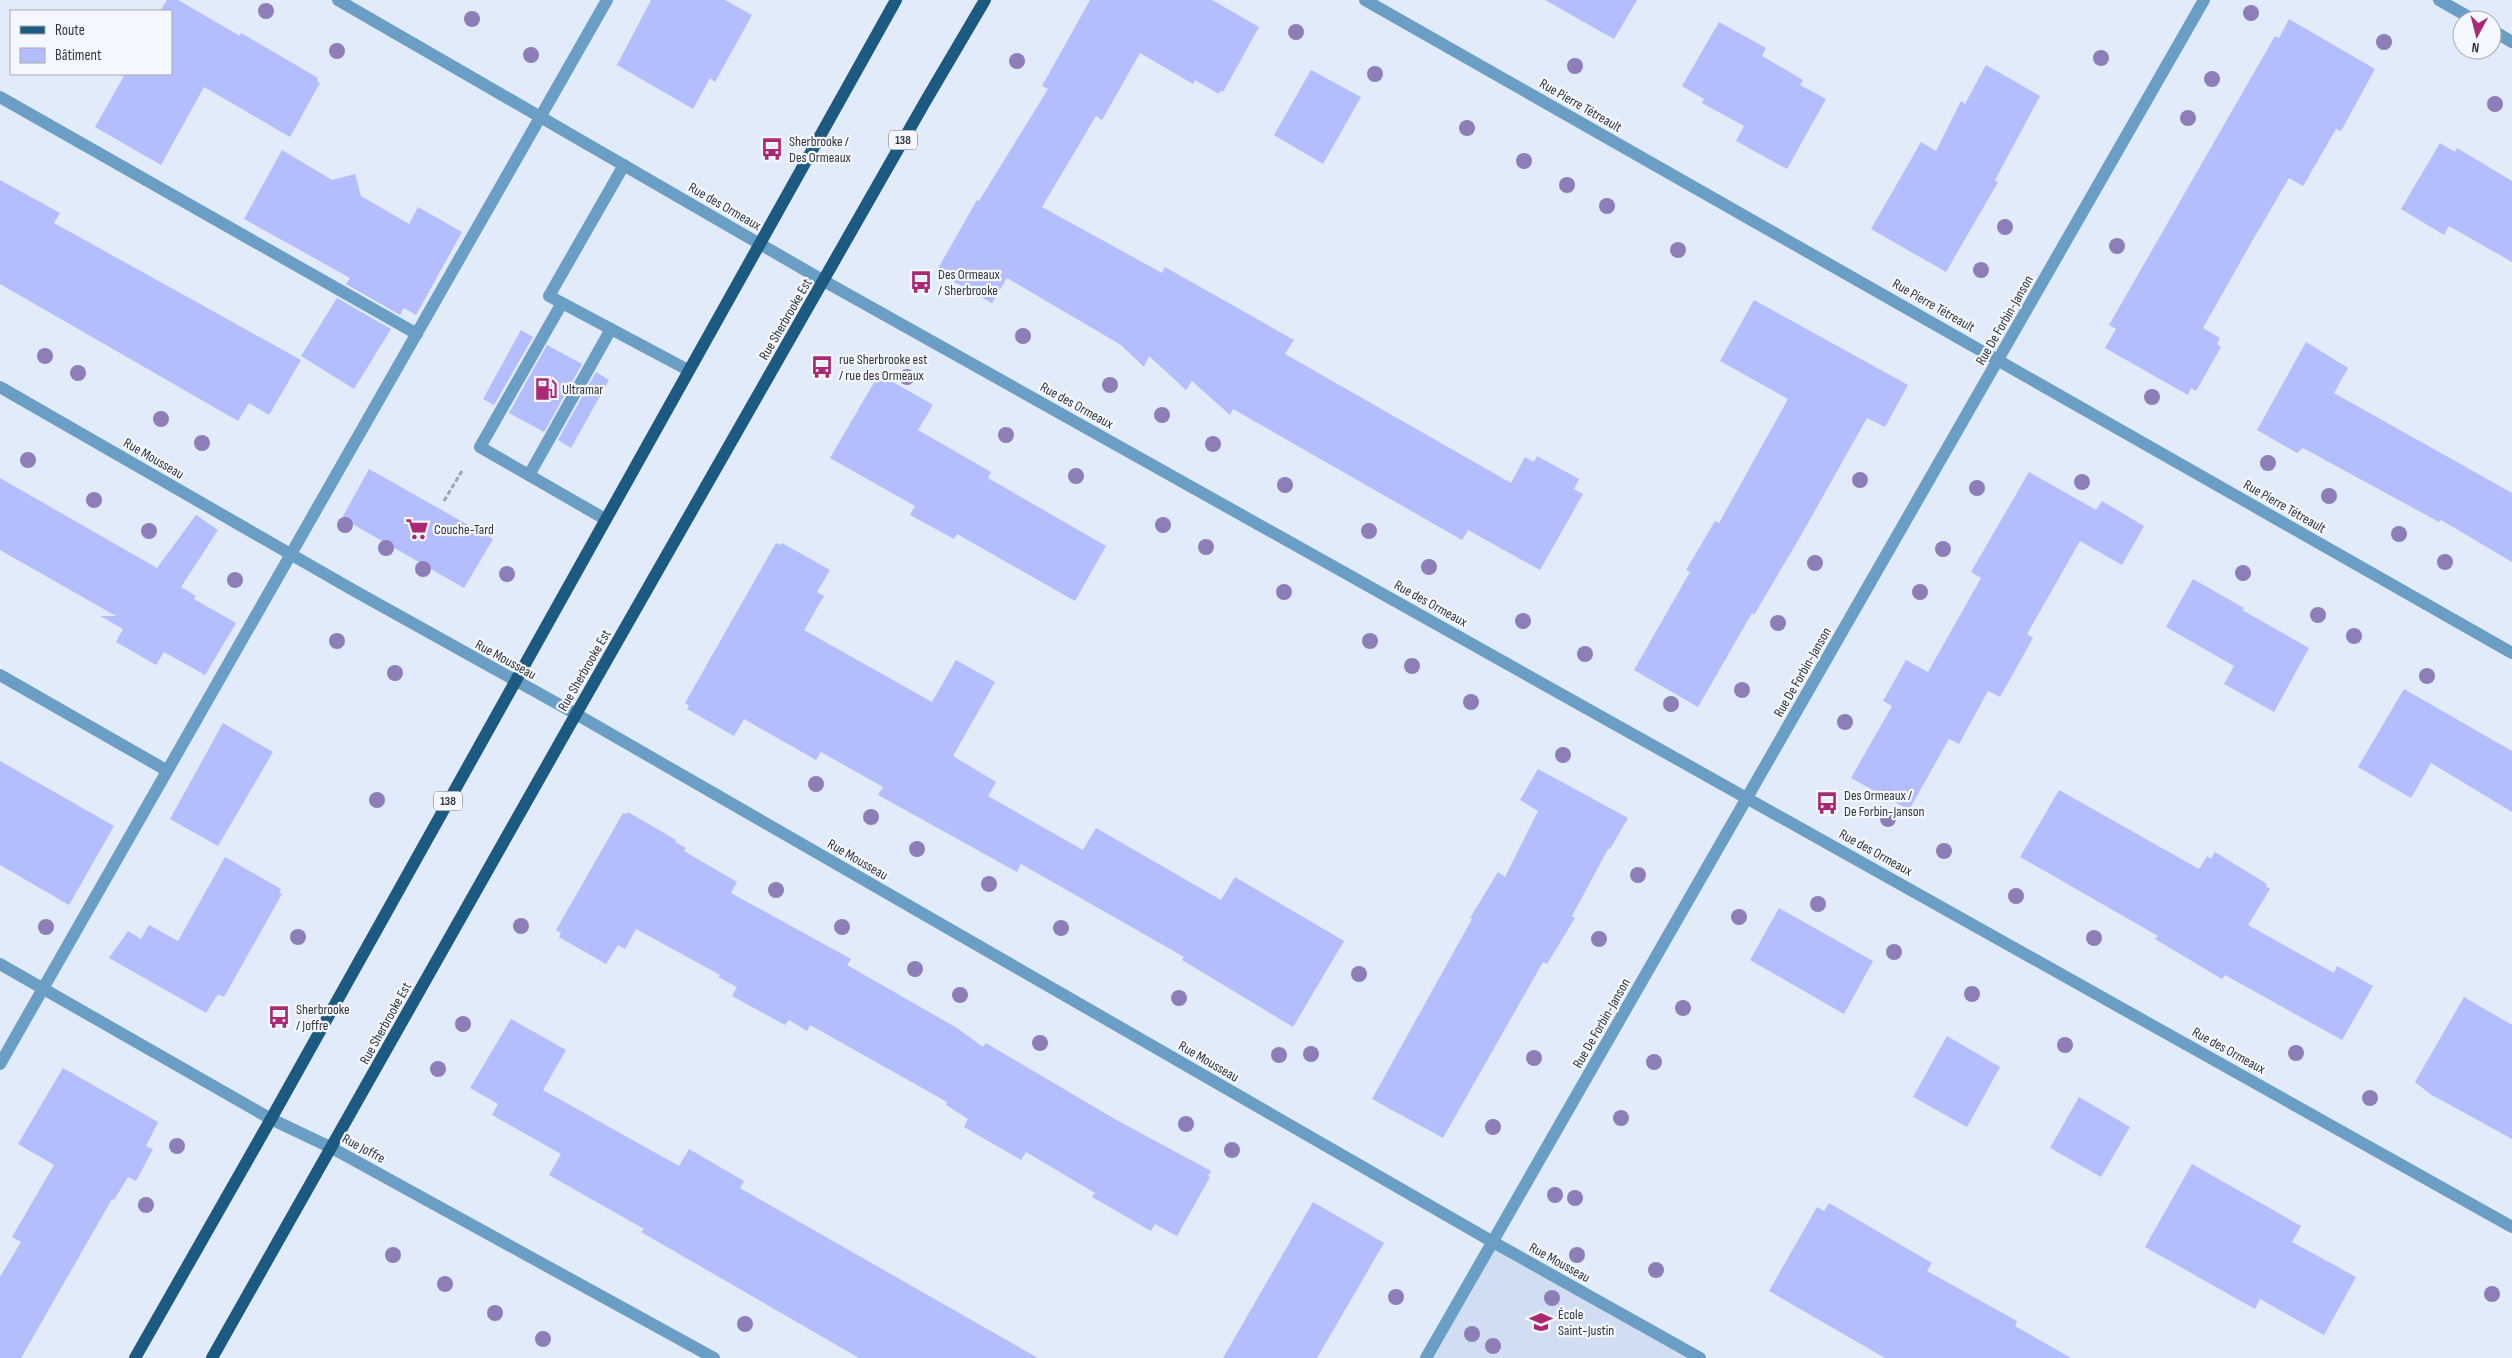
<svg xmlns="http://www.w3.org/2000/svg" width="2512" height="1358" viewBox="0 0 2512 1358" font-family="'Sofia Sans Condensed',sans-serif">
	<rect width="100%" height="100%" fill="#e2ebfa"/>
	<polygon fill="#d0ddf2" points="1493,1242 1700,1358 1426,1358"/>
	<g fill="#b4bdfe">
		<polygon points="167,0 178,0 240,36 241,33 318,78 317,81 320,83 290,137 204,87 161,165 95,127 125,74 171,74 171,11 160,11"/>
		<polygon points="651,0 725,0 752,15 715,82 710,78 693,109 617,65"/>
		<polygon points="1090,0 1212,0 1259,27 1223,92 1220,91 1219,94 1195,80 1193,84 1140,53 1102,120 1096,116 1042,207 1162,273 1165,267 1294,340 1285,354 1511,483 1525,457 1534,462 1537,456 1579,479 1574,489 1583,494 1540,570 1468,530 1462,540 1233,409 1230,415 1192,381 1186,390 1149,356 1144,367 1121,345 1007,278 992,303 936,272 977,200 979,201 1048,89 1042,86"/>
		<polygon points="1545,0 1637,0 1614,39"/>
		<polygon points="2289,19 2375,69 2341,131 2336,129 2303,186 2289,178 2251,243 2203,328 2220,338 2217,344 2221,347 2196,391 2191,388 2188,395 2105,348 2116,329 2109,325 2275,36 2279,38"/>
		<polygon points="1719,22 1766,48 1762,56 1803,80 1800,85 1826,99 1787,169 1736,141 1744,126 1702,103 1704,99 1682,86"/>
		<polygon points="1986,65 2040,96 1995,180 1998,182 1946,272 1871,229 1921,142 1936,151 1961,101 1965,104"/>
		<polygon points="1311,70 1361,97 1323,164 1274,135"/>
		<polygon points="2440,143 2455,152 2457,148 2512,181 2512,262 2449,226 2444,235 2401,209"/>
		<polygon points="282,150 332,180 355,174 361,196 409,224 418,207 462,232 416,315 404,308 400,315 346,284 350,278 244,219"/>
		<polygon points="0,180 60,213 54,223 301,360 269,415 249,403 238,421 0,284"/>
		<polygon points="337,298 391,329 354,389 301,356"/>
		<polygon points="1754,300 1908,385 1885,427 1867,418 1800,537 1754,615 1752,613 1698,707 1634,670 1690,572 1686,570 1715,521 1719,523 1788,399 1720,361"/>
		<polygon points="521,330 533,337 494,405 483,399"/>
		<polygon points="2306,342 2348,368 2334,393 2512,493 2512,562 2441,520 2439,522 2303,448 2297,453 2257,430"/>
		<polygon points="547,345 582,364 544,432 509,413"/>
		<polygon points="596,372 609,380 571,448 558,440"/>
		<polygon points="879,374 933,405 918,430 991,472 988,478 1106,546 1075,601 957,534 954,539 910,515 915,506 830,458"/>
		<polygon points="369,469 493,539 464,588 342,518"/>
		<polygon points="2029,472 2096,510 2102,501 2144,526 2122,565 2080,541 2027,634 2033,638 2000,697 1988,691 1959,744 1949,739 1909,810 1851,778 1892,706 1883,701 1906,660 1928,672 1981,578 1971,572"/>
		<polygon points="0,478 157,568 196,515 218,530 181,587 196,596 194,599 236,623 205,675 164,652 156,665 116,642 123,629 100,616 116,616 0,550"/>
		<polygon points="776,543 780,545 782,543 830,570 817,592 824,596 804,630 932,702 956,660 995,682 953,756 996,782 988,796 1083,850 1096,828 1221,900 1235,877 1344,941 1293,1027 1182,960 1184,957 1021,864 1017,872 878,795 883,787 821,752 816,760 744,719 734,736 687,709 689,706 685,703"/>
		<polygon points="2193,579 2244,608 2242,610 2309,648 2274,712 2224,684 2234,666 2166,627"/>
		<polygon points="2404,689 2512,751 2512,812 2431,763 2411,798 2358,767"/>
		<polygon points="223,723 273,752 218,846 170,819"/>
		<polygon points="0,761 114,826 69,905 0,865"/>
		<polygon points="1538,769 1628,818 1610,849 1608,849 1572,916 1575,918 1547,964 1543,962 1443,1138 1372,1099 1472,919 1470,918 1498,872 1505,877 1538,811 1520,800"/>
		<polygon points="2059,790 2199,869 2207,856 2211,859 2215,852 2267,884 2266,886 2270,889 2248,925 2334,973 2337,966 2373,986 2342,1040 2225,975 2222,979 2155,939 2158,936 2020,857"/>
		<polygon points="628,812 676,840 675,842 686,848 684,851 737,882 731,893 851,959 847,965 957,1028 983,1047 986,1043 1113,1118 1211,1171 1208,1176 1210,1177 1177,1236 1155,1224 1151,1231 1092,1197 1095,1193 1026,1152 1021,1160 964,1127 968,1119 946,1105 947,1102 810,1025 807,1031 789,1020 785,1025 732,996 737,987 718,977 720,975 636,929 625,949 618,945 606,964 559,937 561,933 556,930 623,813 627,814"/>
		<polygon points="225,857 281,889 279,892 282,894 224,997 218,994 206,1013 109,958 128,931 141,939 149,925 178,941"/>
		<polygon points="1779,908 1873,961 1844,1014 1750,960"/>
		<polygon points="2464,997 2512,1025 2512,1139 2430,1094 2415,1082"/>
		<polygon points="511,1019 566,1050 543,1090 679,1166 689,1149 744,1181 740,1188 1038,1358 859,1358 641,1232 644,1229 549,1175 561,1154 492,1115 498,1104 470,1088"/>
		<polygon points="1947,1036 2000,1067 1967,1127 1913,1097"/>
		<polygon points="63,1068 158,1122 146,1146 153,1149 136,1181 128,1177 114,1200 112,1199 21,1358 0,1358 0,1277 21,1242 12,1237 54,1165 18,1144"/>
		<polygon points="2079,1097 2130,1127 2101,1177 2050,1148"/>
		<polygon points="2192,1164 2301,1226 2292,1242 2356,1277 2324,1335 2260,1299 2255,1309 2145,1247"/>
		<polygon points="1313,1202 1384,1243 1317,1358 1223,1358"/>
		<polygon points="1829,1203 1932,1263 1927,1271 2017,1321 2015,1326 2071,1358 1885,1358 1769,1291 1817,1207 1824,1211"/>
	</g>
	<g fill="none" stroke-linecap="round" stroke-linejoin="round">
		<polyline stroke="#9ea5b0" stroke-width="3" stroke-dasharray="5 2.5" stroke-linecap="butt" points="444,501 463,469"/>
		<g stroke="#6a9ec4" stroke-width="12">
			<polyline points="338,0 824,281 2512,1227"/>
			<polyline points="1365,0 2512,653"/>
			<polyline points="2439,0 2474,20"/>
			<polyline points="2492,30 2512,42"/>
			<polyline points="0,97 417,334"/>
			<polyline points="624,165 549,296 688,370"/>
			<polyline points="562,303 480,447 605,519"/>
			<polyline points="0,387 353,590 576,714 1493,1242 1700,1358"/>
			<polyline points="529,475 611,329"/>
			<polyline points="0,675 166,770"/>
			<polyline points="0,964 271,1119 332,1148 714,1358"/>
			<polyline points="0,1064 607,0"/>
			<polyline points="1426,1358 2204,0"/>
		</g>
		<g stroke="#1c5a81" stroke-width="12">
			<polyline points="135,1358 271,1119 896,0"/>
			<polyline points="212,1358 576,714 925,102 985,0"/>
		</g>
	</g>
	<g fill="#8d7eb7">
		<circle cx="266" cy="11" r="8"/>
		<circle cx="2251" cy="13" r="8"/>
		<circle cx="472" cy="19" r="8"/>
		<circle cx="1296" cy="32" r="8"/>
		<circle cx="2384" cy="42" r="8"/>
		<circle cx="337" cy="51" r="8"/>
		<circle cx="531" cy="55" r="8"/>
		<circle cx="2101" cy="58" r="8"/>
		<circle cx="1017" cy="61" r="8"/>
		<circle cx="1575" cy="66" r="8"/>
		<circle cx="1375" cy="74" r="8"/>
		<circle cx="2212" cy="79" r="8"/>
		<circle cx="2495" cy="104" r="8"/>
		<circle cx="2188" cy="118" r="8"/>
		<circle cx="1467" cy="128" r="8"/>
		<circle cx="1524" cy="161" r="8"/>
		<circle cx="1567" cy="185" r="8"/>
		<circle cx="1607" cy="206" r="8"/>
		<circle cx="2005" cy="227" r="8"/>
		<circle cx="2117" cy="246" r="8"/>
		<circle cx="1678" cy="250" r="8"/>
		<circle cx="1981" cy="270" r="8"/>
		<circle cx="1023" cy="336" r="8"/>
		<circle cx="45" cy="356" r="8"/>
		<circle cx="78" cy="373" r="8"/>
		<circle cx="907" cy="377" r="8"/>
		<circle cx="1110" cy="385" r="8"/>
		<circle cx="2152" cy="397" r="8"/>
		<circle cx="1162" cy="415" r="8"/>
		<circle cx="161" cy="419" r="8"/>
		<circle cx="1006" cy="435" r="8"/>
		<circle cx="202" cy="443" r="8"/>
		<circle cx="1213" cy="444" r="8"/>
		<circle cx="28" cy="460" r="8"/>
		<circle cx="2268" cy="463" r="8"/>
		<circle cx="1076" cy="476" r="8"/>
		<circle cx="1860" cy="480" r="8"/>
		<circle cx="2082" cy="482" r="8"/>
		<circle cx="1285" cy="485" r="8"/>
		<circle cx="1977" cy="488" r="8"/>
		<circle cx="2329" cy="496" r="8"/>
		<circle cx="94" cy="500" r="8"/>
		<circle cx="345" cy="525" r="8"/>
		<circle cx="1163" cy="525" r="8"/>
		<circle cx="149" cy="531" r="8"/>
		<circle cx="1369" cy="531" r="8"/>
		<circle cx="2399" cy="534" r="8"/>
		<circle cx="1206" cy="547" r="8"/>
		<circle cx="386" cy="548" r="8"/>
		<circle cx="1943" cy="549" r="8"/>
		<circle cx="2445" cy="562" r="8"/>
		<circle cx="1815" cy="563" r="8"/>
		<circle cx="1429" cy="567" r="8"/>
		<circle cx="423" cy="569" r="8"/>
		<circle cx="2243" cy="573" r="8"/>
		<circle cx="507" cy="574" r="8"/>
		<circle cx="235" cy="580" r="8"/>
		<circle cx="1284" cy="592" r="8"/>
		<circle cx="1920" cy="592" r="8"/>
		<circle cx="2318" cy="615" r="8"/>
		<circle cx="1523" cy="621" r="8"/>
		<circle cx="1778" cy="623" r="8"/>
		<circle cx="2354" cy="636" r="8"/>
		<circle cx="337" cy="641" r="8"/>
		<circle cx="1370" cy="641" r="8"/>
		<circle cx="1585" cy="654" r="8"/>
		<circle cx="1412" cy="666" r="8"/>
		<circle cx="395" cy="673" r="8"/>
		<circle cx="2427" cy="676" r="8"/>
		<circle cx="1742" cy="690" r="8"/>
		<circle cx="1471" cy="702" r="8"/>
		<circle cx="1671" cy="704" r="8"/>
		<circle cx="1845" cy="722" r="8"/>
		<circle cx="1563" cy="755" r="8"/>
		<circle cx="816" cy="784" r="8"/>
		<circle cx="377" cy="800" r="8"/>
		<circle cx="871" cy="817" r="8"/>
		<circle cx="1888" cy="819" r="8"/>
		<circle cx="917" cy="849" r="8"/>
		<circle cx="1944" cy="851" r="8"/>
		<circle cx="1638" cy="875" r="8"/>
		<circle cx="989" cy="884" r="8"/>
		<circle cx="776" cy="890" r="8"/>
		<circle cx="2016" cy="896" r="8"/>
		<circle cx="1818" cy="904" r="8"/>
		<circle cx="1739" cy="917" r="8"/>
		<circle cx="521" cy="926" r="8"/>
		<circle cx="46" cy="927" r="8"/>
		<circle cx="842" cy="927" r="8"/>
		<circle cx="1061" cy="928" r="8"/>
		<circle cx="298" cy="937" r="8"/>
		<circle cx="2094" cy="938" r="8"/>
		<circle cx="1599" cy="939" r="8"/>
		<circle cx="1894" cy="952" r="8"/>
		<circle cx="915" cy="969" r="8"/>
		<circle cx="1359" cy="974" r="8"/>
		<circle cx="1972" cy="994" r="8"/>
		<circle cx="960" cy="995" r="8"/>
		<circle cx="1179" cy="998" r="8"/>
		<circle cx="1683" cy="1008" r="8"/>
		<circle cx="463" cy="1024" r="8"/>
		<circle cx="1040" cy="1043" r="8"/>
		<circle cx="2065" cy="1045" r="8"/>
		<circle cx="2296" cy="1053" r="8"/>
		<circle cx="1311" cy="1054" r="8"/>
		<circle cx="1279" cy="1055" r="8"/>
		<circle cx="1534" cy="1058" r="8"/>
		<circle cx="1654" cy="1062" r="8"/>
		<circle cx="438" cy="1069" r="8"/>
		<circle cx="2370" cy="1098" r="8"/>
		<circle cx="1621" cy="1118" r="8"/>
		<circle cx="1186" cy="1124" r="8"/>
		<circle cx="1493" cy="1127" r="8"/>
		<circle cx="177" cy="1146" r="8"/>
		<circle cx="1232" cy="1150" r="8"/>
		<circle cx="1555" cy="1195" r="8"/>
		<circle cx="1575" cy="1198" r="8"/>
		<circle cx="146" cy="1205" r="8"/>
		<circle cx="393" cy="1255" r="8"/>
		<circle cx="1577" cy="1255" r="8"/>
		<circle cx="1656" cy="1270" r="8"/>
		<circle cx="445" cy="1284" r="8"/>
		<circle cx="2492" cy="1294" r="8"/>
		<circle cx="1396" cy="1297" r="8"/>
		<circle cx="1552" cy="1298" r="8"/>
		<circle cx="495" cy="1313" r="8"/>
		<circle cx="745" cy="1324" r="8"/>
		<circle cx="1472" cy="1334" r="8"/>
		<circle cx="543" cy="1339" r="8"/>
		<circle cx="1493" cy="1346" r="8"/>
	</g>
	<defs>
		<symbol id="bus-bare" viewBox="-9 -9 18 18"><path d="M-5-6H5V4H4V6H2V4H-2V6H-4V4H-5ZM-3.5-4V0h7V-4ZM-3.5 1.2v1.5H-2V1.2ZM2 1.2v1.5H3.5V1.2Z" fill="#ab2873" stroke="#f4f8fe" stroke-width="2.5" paint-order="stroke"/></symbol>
		<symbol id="fuel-bare" viewBox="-9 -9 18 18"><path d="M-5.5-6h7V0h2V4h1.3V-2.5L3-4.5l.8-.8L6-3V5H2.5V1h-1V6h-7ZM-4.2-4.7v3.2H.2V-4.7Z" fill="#ab2873" stroke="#f4f8fe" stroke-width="2.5" paint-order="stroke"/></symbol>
		<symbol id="supermarket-bare" viewBox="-9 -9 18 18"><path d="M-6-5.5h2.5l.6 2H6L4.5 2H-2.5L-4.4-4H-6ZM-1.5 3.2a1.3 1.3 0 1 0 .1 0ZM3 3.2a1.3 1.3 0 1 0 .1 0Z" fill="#ab2873" stroke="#f4f8fe" stroke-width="2.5" paint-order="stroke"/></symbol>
		<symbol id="school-bare" viewBox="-9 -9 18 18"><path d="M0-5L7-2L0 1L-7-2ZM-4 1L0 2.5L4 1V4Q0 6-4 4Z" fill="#ab2873" stroke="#f4f8fe" stroke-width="2.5" paint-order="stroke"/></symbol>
	</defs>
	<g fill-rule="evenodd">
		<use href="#bus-bare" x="756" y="133" width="32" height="32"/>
		<use href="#bus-bare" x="905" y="266" width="32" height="32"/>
		<use href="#bus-bare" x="806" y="351" width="32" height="32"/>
		<use href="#fuel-bare" x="530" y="373" width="32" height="32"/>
		<use href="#supermarket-bare" x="401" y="513" width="32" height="32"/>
		<use href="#bus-bare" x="1811" y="787" width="32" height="32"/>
		<use href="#bus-bare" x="263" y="1001" width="32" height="32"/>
		<use href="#school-bare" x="1525" y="1306" width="32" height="32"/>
	</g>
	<g text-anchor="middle" stroke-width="4.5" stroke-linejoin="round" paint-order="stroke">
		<g fill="#f4f8fe" stroke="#6d7177" stroke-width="1">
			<rect x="889" y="130.5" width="28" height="19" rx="4"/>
			<rect x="434" y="791.5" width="28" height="19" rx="4"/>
		</g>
		<g font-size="12" font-weight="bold" fill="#33373d">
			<text x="903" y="144">138</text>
			<text x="448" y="805">138</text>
		</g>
		<g font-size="14" fill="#33373d" stroke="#f4f8fe">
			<text transform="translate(1581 105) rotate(30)" y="5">Rue Pierre Tétreault</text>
			<text transform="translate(725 206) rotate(30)" y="5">Rue des Ormeaux</text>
			<text transform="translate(1934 305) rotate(30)" y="5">Rue Pierre Tétreault</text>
			<text transform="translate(785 319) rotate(-60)" y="5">Rue Sherbrooke Est</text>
			<text transform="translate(2004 320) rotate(-60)" y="5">Rue De Forbin-Janson</text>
			<text transform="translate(1077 405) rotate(29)" y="5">Rue des Ormeaux</text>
			<text transform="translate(154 458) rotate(30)" y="5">Rue Mousseau</text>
			<text transform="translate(2285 506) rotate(30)" y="5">Rue Pierre Tétreault</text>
			<text transform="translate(1431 603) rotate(29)" y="5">Rue des Ormeaux</text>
			<text transform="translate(506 659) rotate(29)" y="5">Rue Mousseau</text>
			<text transform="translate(584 670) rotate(-60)" y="5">Rue Sherbrooke Est</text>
			<text transform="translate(1802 672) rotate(-60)" y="5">Rue De Forbin-Janson</text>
			<text transform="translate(1876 852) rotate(29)" y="5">Rue des Ormeaux</text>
			<text transform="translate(858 859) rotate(30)" y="5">Rue Mousseau</text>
			<text transform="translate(385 1023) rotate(-61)" y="5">Rue Sherbrooke Est</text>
			<text transform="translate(1601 1023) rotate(-60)" y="5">Rue De Forbin-Janson</text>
			<text transform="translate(2229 1050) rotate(29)" y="5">Rue des Ormeaux</text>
			<text transform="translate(1209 1061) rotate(30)" y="5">Rue Mousseau</text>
			<text transform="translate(364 1148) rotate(28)" y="5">Rue Joffre</text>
			<text transform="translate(1560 1262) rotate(29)" y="5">Rue Mousseau</text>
		</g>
		<g font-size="14" fill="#33373d" stroke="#f4f8fe" text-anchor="start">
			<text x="789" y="146">Sherbrooke /<tspan x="789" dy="16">Des Ormeaux</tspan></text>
			<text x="938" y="279">Des Ormeaux<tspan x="938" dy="16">/ Sherbrooke</tspan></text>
			<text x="839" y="364">rue Sherbrooke est<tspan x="839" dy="16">/ rue des Ormeaux</tspan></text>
			<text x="562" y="394">Ultramar</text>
			<text x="434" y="534">Couche-Tard</text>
			<text x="1844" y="800">Des Ormeaux /<tspan x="1844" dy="16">De Forbin-Janson</tspan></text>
			<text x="296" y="1014">Sherbrooke<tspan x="296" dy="16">/ Joffre</tspan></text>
			<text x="1558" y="1319">École<tspan x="1558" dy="16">Saint-Justin</tspan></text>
		</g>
	</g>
	<rect x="10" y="10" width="162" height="65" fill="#f4f8fe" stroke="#a7abb1"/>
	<rect x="20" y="26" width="25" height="8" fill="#1c5a81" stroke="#a7abb1"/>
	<text x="55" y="35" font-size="15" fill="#33373d">Route</text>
	<rect x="20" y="48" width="25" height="15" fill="#b4bdfe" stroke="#a7abb1"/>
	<text x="55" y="60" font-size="15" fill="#33373d">Bâtiment</text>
	<g transform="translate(2477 35) rotate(187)"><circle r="24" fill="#f4f8fe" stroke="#a7abb1"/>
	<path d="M0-4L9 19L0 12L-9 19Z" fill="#ab2873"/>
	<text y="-8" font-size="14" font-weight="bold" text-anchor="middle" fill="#33373d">N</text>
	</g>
</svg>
